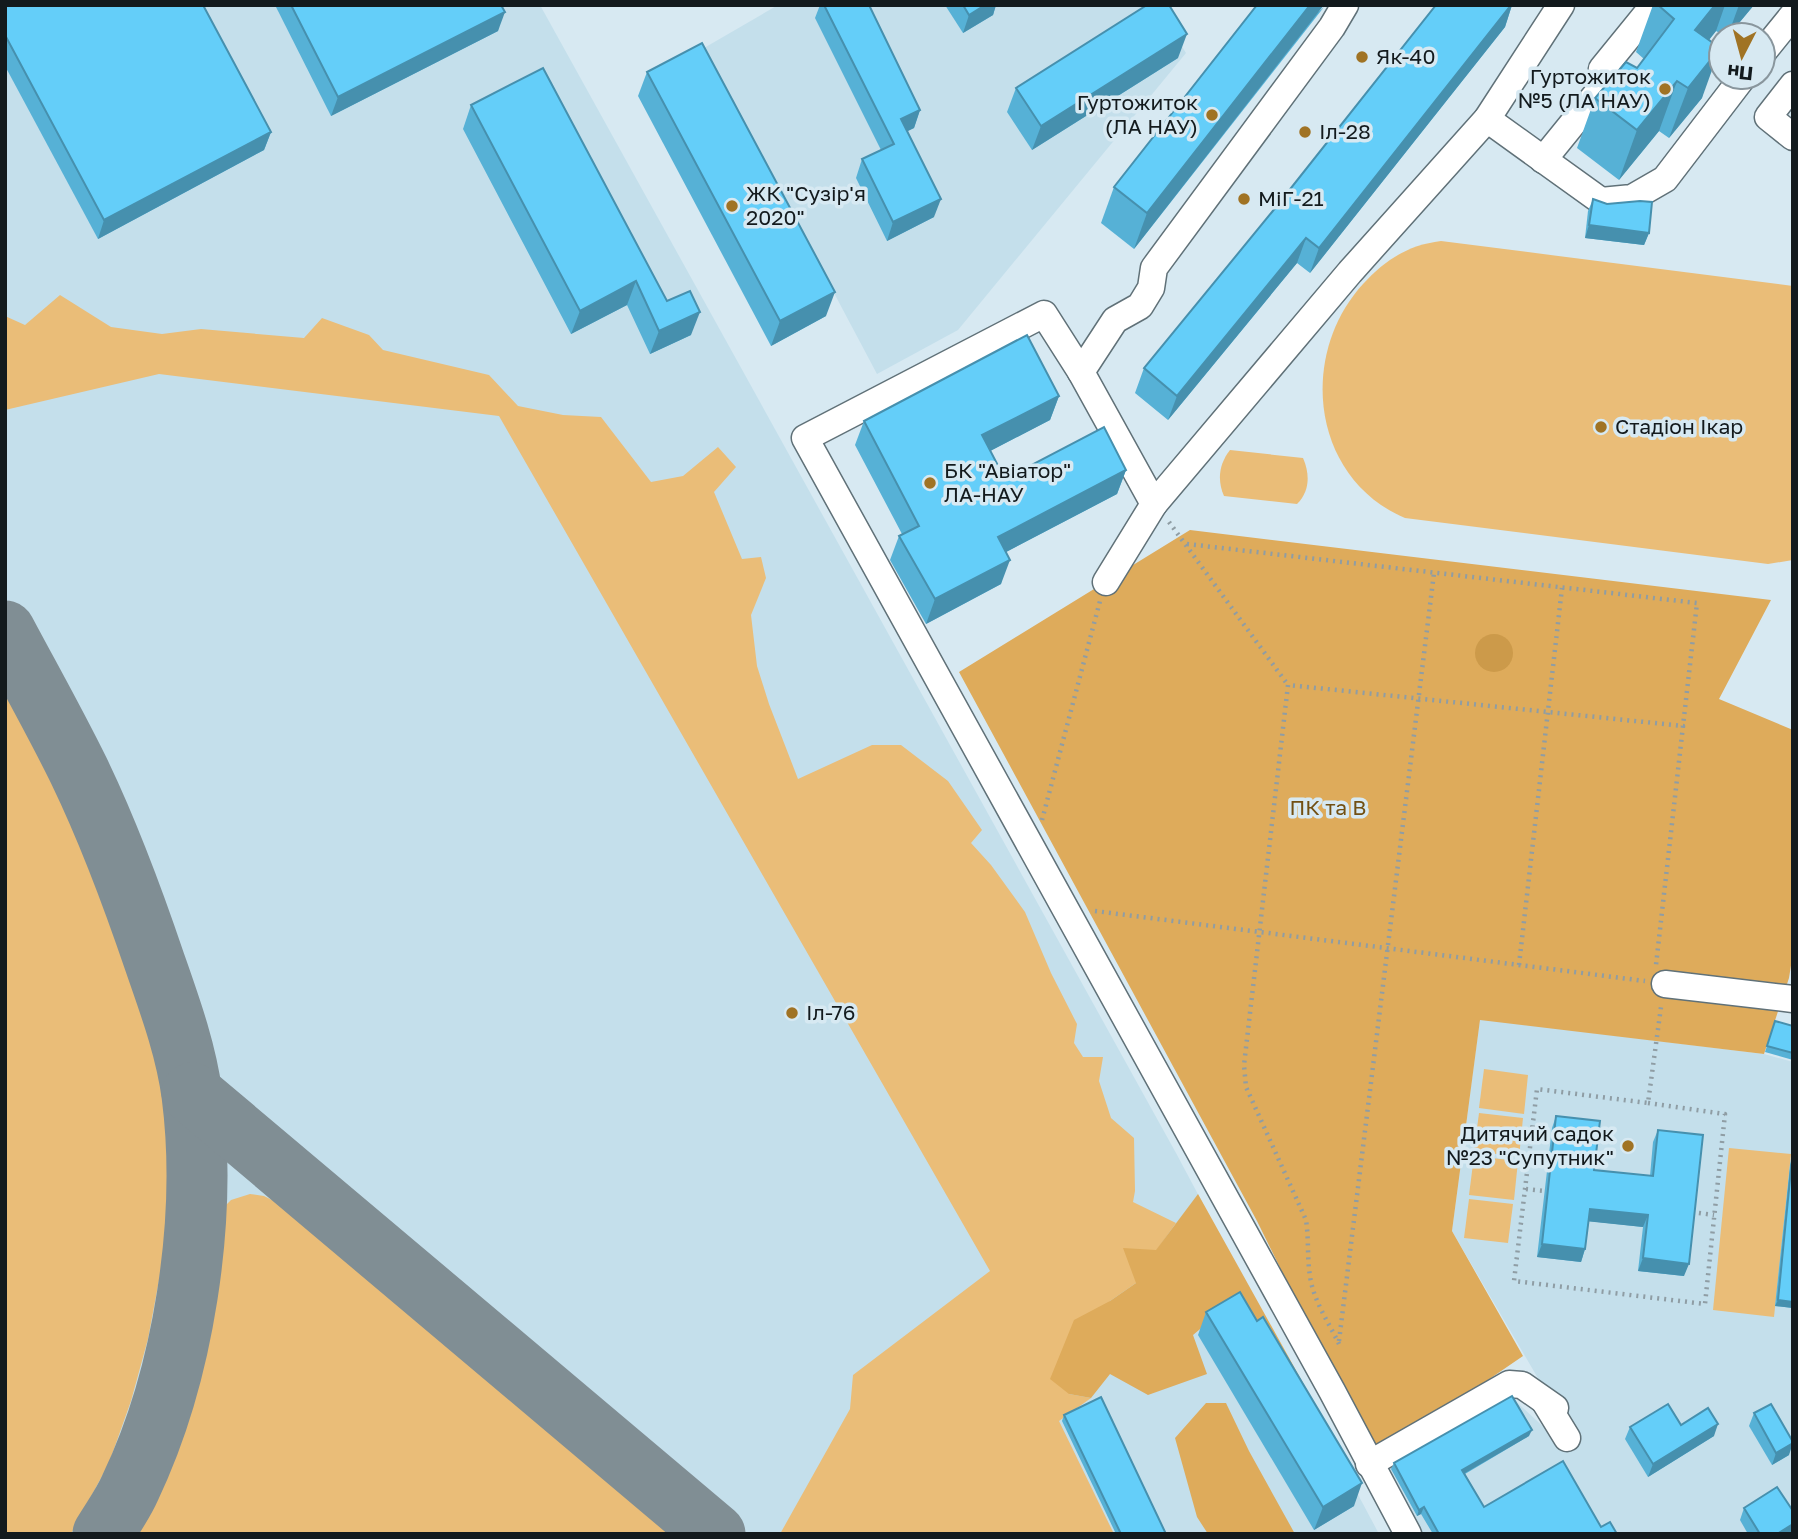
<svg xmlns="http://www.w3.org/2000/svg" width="1798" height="1539" viewBox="0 0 1798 1539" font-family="'Golos Text',sans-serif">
	<rect width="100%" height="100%" fill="#d7e9f2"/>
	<g fill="#c4dfeb">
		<polygon points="5,5 540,5 1176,1153 1379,1534 5,1534"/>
		<polygon points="778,5 1156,5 1186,53 958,330 877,374 704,48"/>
		<polygon points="1480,1019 1764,1054 1793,1062 1793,1534 1423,1534 1382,1469 1506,1392 1565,1447 1567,1428 1452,1231"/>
	</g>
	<g fill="#eabd78">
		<path d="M 1441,241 L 1793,286 L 1793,560 L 1768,564 L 1405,518 C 1311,478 1298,355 1363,284 C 1385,260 1408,245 1441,241 Z"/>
		<polygon points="60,295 111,327 162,334 201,329 304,338 322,318 369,335 383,350 489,375 518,406 563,415 601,417 651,482 683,476 718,447 736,467 714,492 742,559 761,557 766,578 751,615 757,666 769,704 798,779 872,745 901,745 948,781 982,830 971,843 991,865 1025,912 1051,973 1077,1024 1074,1043 1083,1057 1103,1057 1099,1081 1111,1118 1134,1138 1135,1191 1133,1202 1176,1223 1156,1251 1136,1283 1110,1301 1069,1394 1091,1398 1059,1421 1114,1534 780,1534 850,1409 853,1375 990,1271 499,416 159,374 5,410 5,316 25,325"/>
		<path d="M 1230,450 L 1303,458 C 1310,474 1310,491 1297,504 L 1224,496 C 1217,480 1219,464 1230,450 Z"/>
		<polygon points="5,682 58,781 113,904 154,1032 169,1143 170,1207 163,1259 148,1339 131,1401 109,1463 71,1534 5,1534"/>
		<polygon points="1484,1069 1528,1075 1524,1114 1479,1108"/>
		<polygon points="1479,1113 1523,1118 1519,1157 1474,1151"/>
		<polygon points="1729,1148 1791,1154 1774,1317 1713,1310"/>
		<polygon points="1474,1156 1518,1161 1514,1200 1469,1195"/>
		<path d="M 250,1194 L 264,1196 L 288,1208 L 673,1534 L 132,1534 C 185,1434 206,1324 218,1213 L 231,1200 Z"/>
		<polygon points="1469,1199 1513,1204 1508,1243 1464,1238"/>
	</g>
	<g fill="#deab5b">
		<polygon points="1190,530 1771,600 1719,699 1793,730 1793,953 1789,978 1764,1054 1480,1020 1452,1231 1523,1356 1374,1458 1257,1221 959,672"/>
		<polygon points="1198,1194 1333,1437 1224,1309 1193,1335 1207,1374 1148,1395 1110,1374 1091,1398 1069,1394 1050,1379 1074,1320 1110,1301 1136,1283 1123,1248 1156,1250"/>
		<polygon points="1206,1403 1226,1403 1249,1451 1295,1534 1208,1534 1197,1517 1175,1438"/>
	</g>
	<circle fill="#cc9a4a" cx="1494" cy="653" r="19"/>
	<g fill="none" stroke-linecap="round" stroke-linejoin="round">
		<g stroke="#808e94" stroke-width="61">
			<path d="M 5,631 C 30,678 56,724 79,771 C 109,833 133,898 155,963 C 170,1006 186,1050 192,1095 C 208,1219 184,1375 130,1488 C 123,1504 112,1519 103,1534"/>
			<polyline points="192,1093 715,1534"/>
		</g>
		<defs>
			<g id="minor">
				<polyline points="1763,52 1793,15"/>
				<polyline points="1793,85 1768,117 1793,137"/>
				<polyline points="1487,119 1601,201 1632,198 1665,179 1743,77"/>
				<polyline points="1543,160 1608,80 1602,69 1654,5"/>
				<polyline points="1081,372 1115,320 1140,306 1151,288 1154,268 1332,27 1345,5"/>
				<polyline points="1154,504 1350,272 1487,119 1561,5"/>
				<polyline points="1106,582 1154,504 1081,372 1044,314 805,438 1332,1391 1408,1534"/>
				<polyline points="1665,984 1793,999"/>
				<polyline points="1545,1402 1567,1438"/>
				<polyline points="1369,1464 1509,1384 1522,1385 1555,1408"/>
			</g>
		</defs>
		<use href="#minor" stroke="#607178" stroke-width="29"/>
		<g stroke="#8f9da4" stroke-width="4.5" stroke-dasharray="2 5" stroke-linecap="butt">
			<polyline points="1169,522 1288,685"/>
			<polyline points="1187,544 1697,603 1683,726"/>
			<polyline points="1042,820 1100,601"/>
			<polyline points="1095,911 1645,981"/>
			<polyline points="1519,965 1562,588"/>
			<polyline points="1648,1103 1725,1114 1705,1304 1514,1281 1537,1089 1648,1103 1661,1007"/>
			<polyline points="1526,1189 1545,1191"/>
			<polyline points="1692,1212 1714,1215"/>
			<polyline points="1339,1341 1434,573"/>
			<path d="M 1339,1344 C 1329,1323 1313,1300 1310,1276 C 1307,1258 1309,1240 1306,1220 L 1246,1087 L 1244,1065 L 1288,685 L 1683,726 L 1656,965"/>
		</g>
		<use href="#minor" stroke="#fff" stroke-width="26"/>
	</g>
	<g fill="#56b1d6">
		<polygon points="5,5 271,132 264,150 98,239 5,66"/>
		<polygon points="275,5 501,5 498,31 331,116"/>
		<polygon points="820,5 869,5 920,110 914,128 907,131 934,217 887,241 856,178 862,159 881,150 815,18"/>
		<polygon points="945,5 996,5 993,15 963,33"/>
		<polygon points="1436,5 1512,5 1505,27 1310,273 1297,263 1168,420 1135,393 1144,368 1272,212"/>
		<polygon points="1653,5 1754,5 1729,35 1723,35 1716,31 1709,40 1702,98 1669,138 1659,131 1619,180 1577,148 1595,98 1637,68 1644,59 1636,52"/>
		<polygon points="1324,7 1134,249 1101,223 1114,187"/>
		<polygon points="1178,58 1032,150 1007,112 1016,88"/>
		<polygon points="647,72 826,316 771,346 638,96"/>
		<polygon points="471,105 667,301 691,335 650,354 627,305 571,334 463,129"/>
		<polygon points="1593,199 1649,233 1644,245 1585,238 1588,211"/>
		<polygon points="1059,396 1050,420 990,451 1005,479 1126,470 1117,494 1006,552 1001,584 926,624 890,560 899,536 902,534 855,445 864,421"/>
		<polygon points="1775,1021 1793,1026 1793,1060 1765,1052"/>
		<polygon points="1556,1116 1594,1170 1650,1176 1653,1142 1658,1130 1684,1276 1638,1271 1643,1227 1588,1221 1585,1249 1581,1262 1537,1257 1552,1128"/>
		<polygon points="1792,1159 1793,1159 1793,1308 1775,1306 1790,1165"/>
		<polygon points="1206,1312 1354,1506 1314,1530 1198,1335"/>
		<polygon points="1754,1413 1789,1455 1772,1465 1749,1426"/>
		<polygon points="1064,1415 1166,1534 1116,1534 1062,1421"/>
		<polygon points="1681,1425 1714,1436 1648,1477 1625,1439 1630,1427"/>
		<polygon points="1529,1436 1465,1474 1484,1507 1601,1527 1617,1534 1433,1534 1421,1514 1417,1516 1391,1469 1394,1463"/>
		<polygon points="1744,1508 1793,1511 1793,1533 1748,1534 1740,1520"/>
	</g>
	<g fill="#4690ae">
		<polygon points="985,5 996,5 993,15 963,33 969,15"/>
		<polygon points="1310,5 1324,5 1134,249 1147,213"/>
		<polygon points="1511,5 1512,5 1505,27 1310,273 1319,248"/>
		<polygon points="1715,5 1725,5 1716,31 1677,80 1695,30"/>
		<polygon points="1739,5 1754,5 1729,35 1728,35"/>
		<polygon points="505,12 498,31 331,116 338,97"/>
		<polygon points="1187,34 1178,58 1032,150 1041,126"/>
		<polygon points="1720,48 1702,98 1669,138 1688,88"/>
		<polygon points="1677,81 1659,131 1619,180 1637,130"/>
		<polygon points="920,110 914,128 894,138 901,119"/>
		<polygon points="271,132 264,150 98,239 104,220"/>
		<polygon points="941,199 934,217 887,241 893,222"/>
		<polygon points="1589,225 1649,233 1644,245 1585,238"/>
		<polygon points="1306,238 1297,263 1168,420 1177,396"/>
		<polygon points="636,281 627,305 571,334 580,311"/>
		<polygon points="835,292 826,316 771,346 780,321"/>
		<polygon points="700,312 691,335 650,354 659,331"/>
		<polygon points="1059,396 1050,420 973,460 982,435"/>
		<polygon points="1126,470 1117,494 989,561 998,537"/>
		<polygon points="1010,560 1001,584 926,624 935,599"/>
		<polygon points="1590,1209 1648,1215 1643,1227 1585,1221"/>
		<polygon points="1542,1244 1585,1249 1581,1262 1537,1257"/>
		<polygon points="1643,1258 1689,1264 1684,1276 1638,1271"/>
		<polygon points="1778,1300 1793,1302 1793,1308 1775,1306"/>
		<polygon points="1718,1424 1714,1436 1648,1477 1653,1464"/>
		<polygon points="1532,1430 1529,1436 1460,1476 1462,1470"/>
		<polygon points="1793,1443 1789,1455 1772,1465 1776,1453"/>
		<polygon points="1362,1483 1354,1506 1314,1530 1323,1507"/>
		<polygon points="1424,1507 1421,1514 1417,1516 1419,1510"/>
		<polygon points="1793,1524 1793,1533 1777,1534"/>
	</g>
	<g fill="#64cef9" stroke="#4690ae" stroke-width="2">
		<polygon points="5,5 203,5 271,132 104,220 5,35"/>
		<polygon points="291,5 501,5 505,12 338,97"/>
		<polygon points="824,5 869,5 920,110 901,119 941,199 893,222 862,159 894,144"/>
		<polygon points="963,5 985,5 969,15"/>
		<polygon points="1147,5 1169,5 1187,34 1041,126 1016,88"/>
		<polygon points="1257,5 1310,5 1147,213 1114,187"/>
		<polygon points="1436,5 1511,5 1319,248 1306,238 1177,396 1144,368 1272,212"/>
		<polygon points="1658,5 1715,5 1695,30 1720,48 1688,88 1677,81 1637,130 1595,98 1626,62 1637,68 1674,19"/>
		<polygon points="702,43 835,292 780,321 647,72"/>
		<polygon points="543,68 667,301 690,291 700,312 659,331 636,281 580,311 471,105"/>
		<polygon points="1593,199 1607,204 1640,201 1652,202 1649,233 1589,225"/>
		<polygon points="1027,335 1059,396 982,435 1005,479 1104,427 1126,470 998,537 1010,560 935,599 899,536 919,526 864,421"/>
		<polygon points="1775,1021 1793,1026 1793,1053 1767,1046"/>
		<polygon points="1556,1116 1600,1121 1594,1170 1653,1176 1658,1130 1703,1135 1689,1264 1643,1258 1648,1215 1590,1209 1585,1249 1542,1244"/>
		<polygon points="1792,1159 1793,1159 1793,1302 1778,1300"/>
		<polygon points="1240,1292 1257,1321 1263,1317 1362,1483 1323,1507 1206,1312"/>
		<polygon points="1512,1396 1532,1430 1462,1470 1484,1507 1563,1461 1601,1527 1610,1522 1617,1534 1439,1534 1424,1507 1419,1510 1394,1463"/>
		<polygon points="1101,1397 1166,1534 1121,1534 1064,1415"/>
		<polygon points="1668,1404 1681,1425 1708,1408 1718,1424 1653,1464 1630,1427"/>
		<polygon points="1771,1404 1793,1442 1793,1443 1776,1453 1754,1413"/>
		<polygon points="1777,1487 1793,1511 1793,1524 1777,1534 1760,1534 1744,1508"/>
	</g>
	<g fill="#a07324" stroke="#d7e9f2" stroke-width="2.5">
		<circle cx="1362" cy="57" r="7"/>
		<circle cx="1665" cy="89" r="7"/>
		<circle cx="1212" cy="115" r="7"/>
		<circle cx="1305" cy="132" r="7"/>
		<circle cx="1244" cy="199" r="7"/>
		<circle cx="732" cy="206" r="7"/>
		<circle cx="1601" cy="427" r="7"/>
		<circle cx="930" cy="483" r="7"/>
		<circle cx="792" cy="1013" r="7"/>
		<circle cx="1628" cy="1146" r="7"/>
	</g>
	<g text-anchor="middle" stroke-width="7" stroke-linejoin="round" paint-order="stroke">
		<g font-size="21" fill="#131a1d" stroke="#d7e9f2" text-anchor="start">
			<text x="1376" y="64">Як-40</text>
			<text x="1651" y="84" text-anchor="end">Гуртожиток<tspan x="1651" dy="24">№5 (ЛА НАУ)</tspan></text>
			<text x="1198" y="110" text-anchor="end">Гуртожиток<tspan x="1198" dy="24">(ЛА НАУ)</tspan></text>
			<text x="1319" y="139">Іл-28</text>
			<text x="746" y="201">ЖК "Сузір'я<tspan x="746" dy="24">2020"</tspan></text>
			<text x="1258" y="206">МіГ-21</text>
			<text x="1615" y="434">Стадіон Ікар</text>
			<text x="944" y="478">БК "Авіатор"<tspan x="944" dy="24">ЛА-НАУ</tspan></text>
			<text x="806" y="1020">Іл-76</text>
			<text x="1614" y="1141" text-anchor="end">Дитячий садок<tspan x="1614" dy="24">№23 "Супутник"</tspan></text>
		</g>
		<g font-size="21" fill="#725012" stroke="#d7e9f2">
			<text x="1328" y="815">ПК та В</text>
		</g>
	</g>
	<rect width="1798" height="1539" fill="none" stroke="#131a1d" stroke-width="14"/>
	<g transform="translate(1742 56) rotate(186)"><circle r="33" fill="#d7e9f2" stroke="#89969d" stroke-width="2"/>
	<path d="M0-5L12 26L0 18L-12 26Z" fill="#a07324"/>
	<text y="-10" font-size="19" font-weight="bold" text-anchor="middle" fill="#131a1d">Пн</text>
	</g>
</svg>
